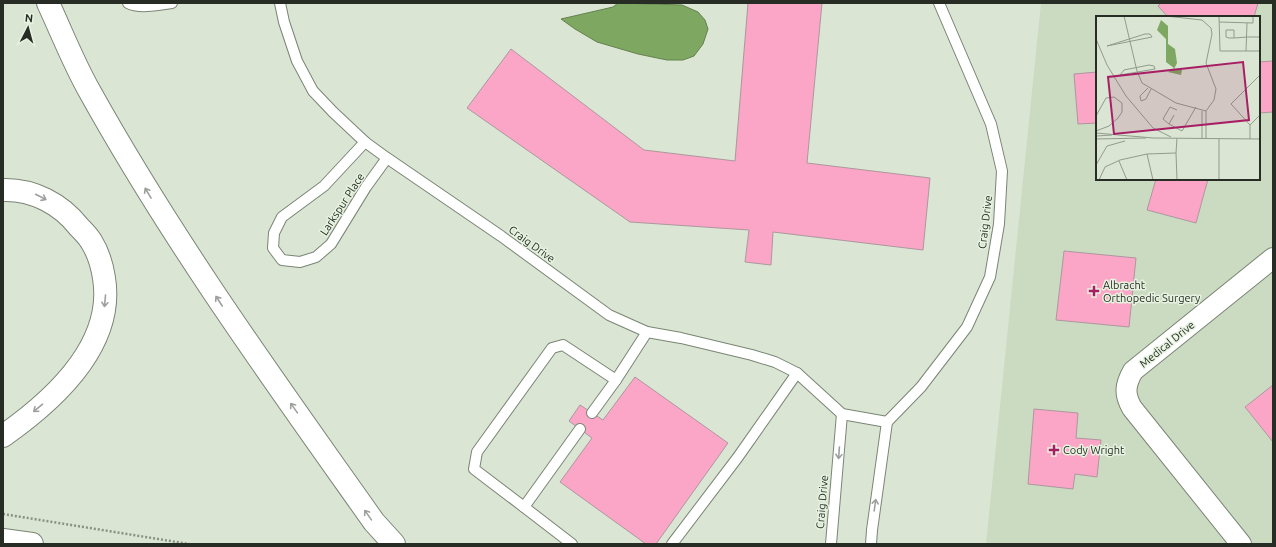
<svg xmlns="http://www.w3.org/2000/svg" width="1276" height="547" viewBox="0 0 1276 547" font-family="Ubuntu,sans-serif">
	<rect width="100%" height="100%" fill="#dae5d3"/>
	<path fill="#cbdbc2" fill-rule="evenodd" d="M 1041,3 L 1273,3 L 1273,544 L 986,544 ZM 1097,17 L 1259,17 L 1259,179 L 1097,179 Z"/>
	<polygon fill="#7ea761" stroke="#64824f" points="618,3 682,5 698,12 705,20 708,29 703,44 694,56 683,60 667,60 638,54 597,42 575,29 561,19 613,7"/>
	<g fill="#fba6c6" stroke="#ad979e">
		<polygon points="748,3 822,3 807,163 930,178 923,250 773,232 771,265 745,262 749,230 630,222 467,108 511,49 644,150 735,161"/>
		<polygon points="1161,3 1258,3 1254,17 1166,17 1167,16 1158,6"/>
		<polygon points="1273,61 1273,112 1259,113 1259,62"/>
		<polygon points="1097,72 1097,123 1078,124 1074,74"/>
		<polygon points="1156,179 1208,179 1196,223 1147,210"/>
		<polygon points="1064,251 1136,258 1129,327 1056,320"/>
		<polygon points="635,377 728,443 656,544 646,544 560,482 592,438 569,421 580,405 603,420"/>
		<polygon points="1273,385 1273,442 1245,407"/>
		<polygon points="1034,409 1078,413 1076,438 1101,440 1097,477 1075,474 1073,489 1028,484"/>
	</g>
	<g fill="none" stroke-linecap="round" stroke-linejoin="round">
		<defs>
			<g id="lane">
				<path d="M 128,3 C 139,9 159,5 172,3"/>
				<polyline points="280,3 284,22 297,61 313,91 333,112 365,142 387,158 501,236 609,315 647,332 681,338 752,355 775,362 797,373 842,414 887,422"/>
				<polyline points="365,142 324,186 282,217 274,233 273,248 282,260 300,262 316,257 331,244 366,187 387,158"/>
				<polyline points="592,413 616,380 647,332"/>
				<polyline points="524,507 474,469 477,452 552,348 563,345 616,380"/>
				<polyline points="572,544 524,507 580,429"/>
				<polyline points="672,544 738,457 797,373"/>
				<polyline points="831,544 842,414"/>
				<polyline points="871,544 872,530 887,422 921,387 967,327 990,277 999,224 1002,171 991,124 939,3"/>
			</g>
			<path id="street" d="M 1241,544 L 1132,408 C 1124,394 1125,385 1133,371 L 1273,258"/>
			<path id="secondary" d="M 3,190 C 33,189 61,204 79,227 C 83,231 88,236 91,241 C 98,252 102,265 104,278 C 115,345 53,401 3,436"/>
			<g id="primary">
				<path d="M 48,3 C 62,33 74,64 90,92 C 174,243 275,382 374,522 L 394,544"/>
				<polyline points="3,540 32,544"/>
			</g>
		</defs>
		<use href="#lane" stroke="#7a8574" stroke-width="12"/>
		<use href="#street" stroke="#7a8574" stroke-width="22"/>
		<use href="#secondary" stroke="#7a8574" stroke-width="24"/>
		<use href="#primary" stroke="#7a8574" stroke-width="24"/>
		<polyline stroke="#889184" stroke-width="2.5" stroke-dasharray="2 2" stroke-linecap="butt" points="3,514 189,544"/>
		<use href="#lane" stroke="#fff" stroke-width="10"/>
		<use href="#street" stroke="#fff" stroke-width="20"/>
		<use href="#secondary" stroke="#fff" stroke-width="22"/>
		<use href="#primary" stroke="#fff" stroke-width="22"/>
	</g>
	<defs><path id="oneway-shaft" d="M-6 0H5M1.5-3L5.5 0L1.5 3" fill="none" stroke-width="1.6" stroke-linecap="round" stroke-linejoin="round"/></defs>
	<g stroke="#9ea09d">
		<use href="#oneway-shaft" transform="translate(148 193) rotate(-121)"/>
		<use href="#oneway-shaft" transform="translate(41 197) rotate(27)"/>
		<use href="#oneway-shaft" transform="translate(105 301) rotate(95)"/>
		<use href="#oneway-shaft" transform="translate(219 301) rotate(-123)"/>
		<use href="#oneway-shaft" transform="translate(38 408) rotate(140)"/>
		<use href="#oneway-shaft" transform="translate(294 408) rotate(-125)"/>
		<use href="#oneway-shaft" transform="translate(839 453) rotate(94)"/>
		<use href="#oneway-shaft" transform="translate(875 505) rotate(-82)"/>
		<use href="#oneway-shaft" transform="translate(368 515) rotate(-125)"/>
	</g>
	<g fill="#a71e64" stroke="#e7f3e0" stroke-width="1.5">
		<path d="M1092 285h4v4h4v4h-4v4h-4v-4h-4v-4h4z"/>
		<path d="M1052 444h4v4h4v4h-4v4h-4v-4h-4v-4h4z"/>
	</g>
	<g text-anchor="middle" stroke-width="3" stroke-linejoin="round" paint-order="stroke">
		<g font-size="11" fill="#272c25" stroke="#e7f3e0">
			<text transform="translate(342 204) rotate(-57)" y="4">Larkspur Place</text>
			<text transform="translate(985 222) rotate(-83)" y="4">Craig Drive</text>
			<text transform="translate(532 244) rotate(36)" y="4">Craig Drive</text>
			<text transform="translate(1167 344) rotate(-39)" y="4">Medical Drive</text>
			<text transform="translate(822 502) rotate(-85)" y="4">Craig Drive</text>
		</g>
		<g font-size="11" fill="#272c25" stroke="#e7f3e0" text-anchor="start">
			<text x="1103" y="289">Albracht<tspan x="1103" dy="13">Orthopedic Surgery</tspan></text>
			<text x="1063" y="454">Cody Wright</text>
		</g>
	</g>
	<g transform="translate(1096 16)">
		<rect width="164" height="164" fill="#dae5d3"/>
		<path d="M 65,4 L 72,10 L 72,28 L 79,33 L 81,47 L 78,53 L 86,54 L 85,59 L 72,56 L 78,52 L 70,46 L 70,23 L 61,14 Z" fill="#7ea761"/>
		<path fill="none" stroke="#929b8d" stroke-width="1" d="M 28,0 L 41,55 L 46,67 L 80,87 L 110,95M 70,0 L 106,4 L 115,12 L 116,18 L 110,47 L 120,73 L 118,84 L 110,95 L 110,122M 123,0 L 124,35 L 164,35M 123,6 L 157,7 L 157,0M 49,18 L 54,18 L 56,21 L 11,30 ZM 138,22 L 138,14 L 130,14 L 130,21 L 133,22 L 138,22 L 151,21 L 164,21M 0,23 L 11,49 L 30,80 L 57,112 L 75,121M 150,35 L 151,7M 0,38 L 0,64M 53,49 L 58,50 L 59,53 L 24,59 L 28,54 ZM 52,72 L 44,80 L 45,85 L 50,83 L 55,73M 106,95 L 106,122M 78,99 L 73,108 L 86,115 L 100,91M 0,100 L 10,82 L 18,81 L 26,87 L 26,96 L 22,102 L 13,110 L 0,115M 73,108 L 67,103 L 74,91 L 81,94M 154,109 L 164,99M 0,117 L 57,122 L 164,123M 0,120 L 16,119M 0,123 L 50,122M 154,123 L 154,109 L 135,88 L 164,59M 80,137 L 81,164M 51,138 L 57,164M 23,145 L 31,164M 0,149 L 11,130 L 29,125M 3,164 L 9,151 L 24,144 L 51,138 L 80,137 L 81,122M 123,164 L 123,122"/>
		<path fill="#a71e64" fill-opacity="0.15" stroke="#a71e64" stroke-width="2" d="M 147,46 L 153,104 L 18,118 L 12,61 Z"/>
		<rect width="164" height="164" fill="none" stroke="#272c25" stroke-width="2"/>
	</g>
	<rect width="1276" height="547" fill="none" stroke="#272c25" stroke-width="8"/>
	<g transform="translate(28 28) rotate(6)" stroke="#e7f3e0" stroke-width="3" paint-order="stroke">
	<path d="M0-3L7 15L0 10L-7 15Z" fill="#272c25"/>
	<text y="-6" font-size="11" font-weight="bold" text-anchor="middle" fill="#272c25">N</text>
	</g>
</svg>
